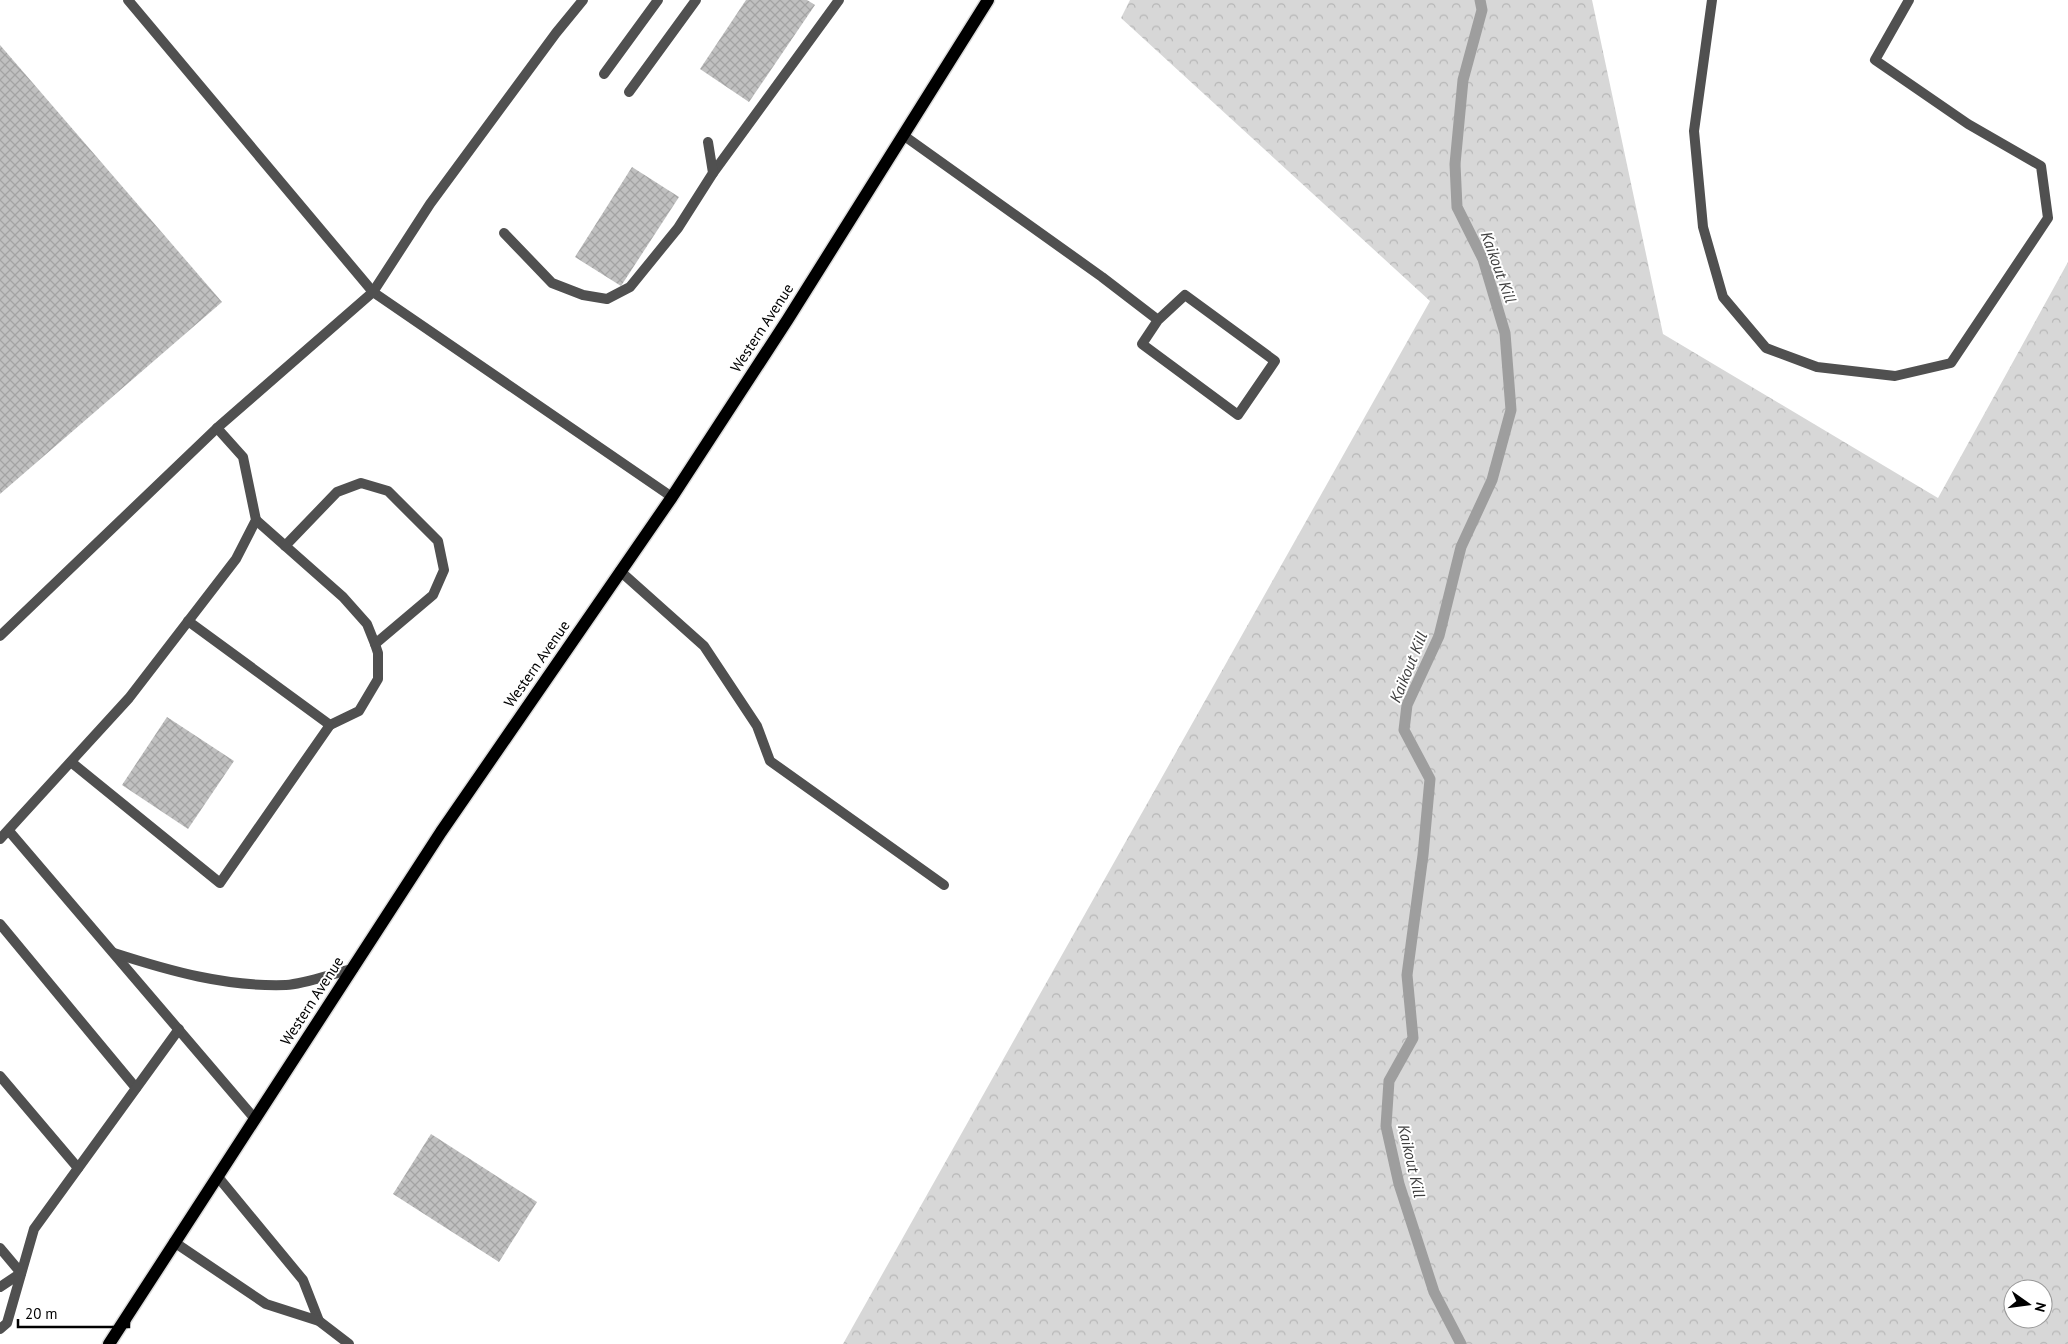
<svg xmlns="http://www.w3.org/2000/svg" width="2068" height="1344" viewBox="0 0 2068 1344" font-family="'PT Sans',sans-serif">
	<defs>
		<pattern id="forest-crowns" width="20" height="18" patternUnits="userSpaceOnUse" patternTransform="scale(1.25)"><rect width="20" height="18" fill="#d7d7d7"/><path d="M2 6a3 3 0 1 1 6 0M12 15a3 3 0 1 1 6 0" fill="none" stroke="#b7b7b7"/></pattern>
		<pattern id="building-cross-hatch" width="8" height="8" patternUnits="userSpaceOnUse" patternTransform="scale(1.25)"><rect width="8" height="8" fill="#c0c0c0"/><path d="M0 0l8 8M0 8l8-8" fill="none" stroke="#a3a3a3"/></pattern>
	</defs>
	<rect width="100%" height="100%" fill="#fff"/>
	<path fill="url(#forest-crowns)" fill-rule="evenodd" d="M 1130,0 L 1592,0 L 1663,334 L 1938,498 L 2068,262 L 2068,1344 L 843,1344 L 1430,301 L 1121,18 ZM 2013,1289 L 2043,1289 L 2043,1319 L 2013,1319 Z"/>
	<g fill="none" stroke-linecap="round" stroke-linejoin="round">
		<polyline stroke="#9e9e9e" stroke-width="11" points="1461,1344 1434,1292 1399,1184 1386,1126 1389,1081 1413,1038 1407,975 1423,855 1430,779 1404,730 1407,705 1439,636 1461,547 1492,480 1511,410 1505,333 1483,259 1457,207 1455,164 1463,80 1482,10 1480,0"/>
	</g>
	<g fill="url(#building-cross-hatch)">
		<polygon points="746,0 807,0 815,5 749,102 700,69"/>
		<polygon points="0,45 222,302 0,494"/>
		<polygon points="632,167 679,197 621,286 575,257"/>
		<polygon points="167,717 234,761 188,829 122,785"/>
		<polygon points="431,1134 537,1202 499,1262 393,1194"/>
	</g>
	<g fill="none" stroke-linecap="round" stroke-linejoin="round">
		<defs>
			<polyline id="primary" points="109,1344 441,832 672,497 788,319 988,0"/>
		</defs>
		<use href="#primary" stroke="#dbdbdb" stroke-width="15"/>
		<g stroke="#505050" stroke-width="10">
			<polyline points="128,0 373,292 672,497"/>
			<polyline points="1712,0 1694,131 1703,227 1723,297 1766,348 1817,367 1895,376 1951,363 2048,218 2041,166 1968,124 1875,60 1909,0"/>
			<polyline points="604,74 658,0"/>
			<polyline points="629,92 696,0"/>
			<polyline points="903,135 1102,277 1158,320 1142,344 1238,415 1275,361 1185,295 1158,320"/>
			<polyline points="713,173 839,0"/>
			<polyline points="504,233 552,283 583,295 607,299 630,287 678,228 713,173 708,142"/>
			<polyline points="256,520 343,597 367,624 375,644 378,653 378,679 359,711 330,725"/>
			<polyline points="285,546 337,492 361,483 388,491 438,541 444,570 433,595 375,644"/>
			<polyline points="620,571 704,646 757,726 770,761 944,885"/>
			<polyline points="0,636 217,428 373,292 430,204 556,33 583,0"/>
			<polyline points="71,762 220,883 330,725 188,621"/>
			<polyline points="9,831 255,1119"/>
			<polyline points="0,839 129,698 236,559 256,520 243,457 217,428"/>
			<polyline points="0,924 136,1088"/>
			<path d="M 114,953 C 170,971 226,987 286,985 C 305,984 334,973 353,969"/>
			<polyline points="0,1076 78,1168"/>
			<polyline points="218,1177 303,1280 319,1321"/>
			<polyline points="174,1242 266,1304 319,1321 349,1344"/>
			<polyline points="0,1248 21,1273"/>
			<polyline points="0,1287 21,1273"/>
			<polyline points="0,1329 7,1323 34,1229 179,1029"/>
		</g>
		<use href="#primary" stroke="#000" stroke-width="12"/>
	</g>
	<g text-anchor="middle" stroke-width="4" stroke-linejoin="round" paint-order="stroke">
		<g font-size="15" fill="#000" stroke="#fff">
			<text transform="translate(762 328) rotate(-57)" y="5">Western Avenue</text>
			<text transform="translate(537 664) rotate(-55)" y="5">Western Avenue</text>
			<text transform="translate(312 1001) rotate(-57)" y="5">Western Avenue</text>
		</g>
		<g font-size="16" font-style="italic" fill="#3f3f3f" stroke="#fff">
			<text transform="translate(1499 267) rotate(70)" y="6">Kaikout Kill</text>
			<text transform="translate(1408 667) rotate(-68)" y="6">Kaikout Kill</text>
			<text transform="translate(1412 1161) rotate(77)" y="6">Kaikout Kill</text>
		</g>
	</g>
	<g transform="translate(2028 1304) rotate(104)"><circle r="24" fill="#ffffff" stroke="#999999"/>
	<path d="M0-4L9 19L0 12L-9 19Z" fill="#000000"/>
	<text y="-8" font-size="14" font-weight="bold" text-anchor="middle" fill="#000000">N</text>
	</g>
	<path d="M18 1319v8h111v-8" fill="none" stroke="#000000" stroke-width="2.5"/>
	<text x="25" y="1319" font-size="15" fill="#000000" stroke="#ffffff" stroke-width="4" paint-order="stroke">20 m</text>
</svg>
